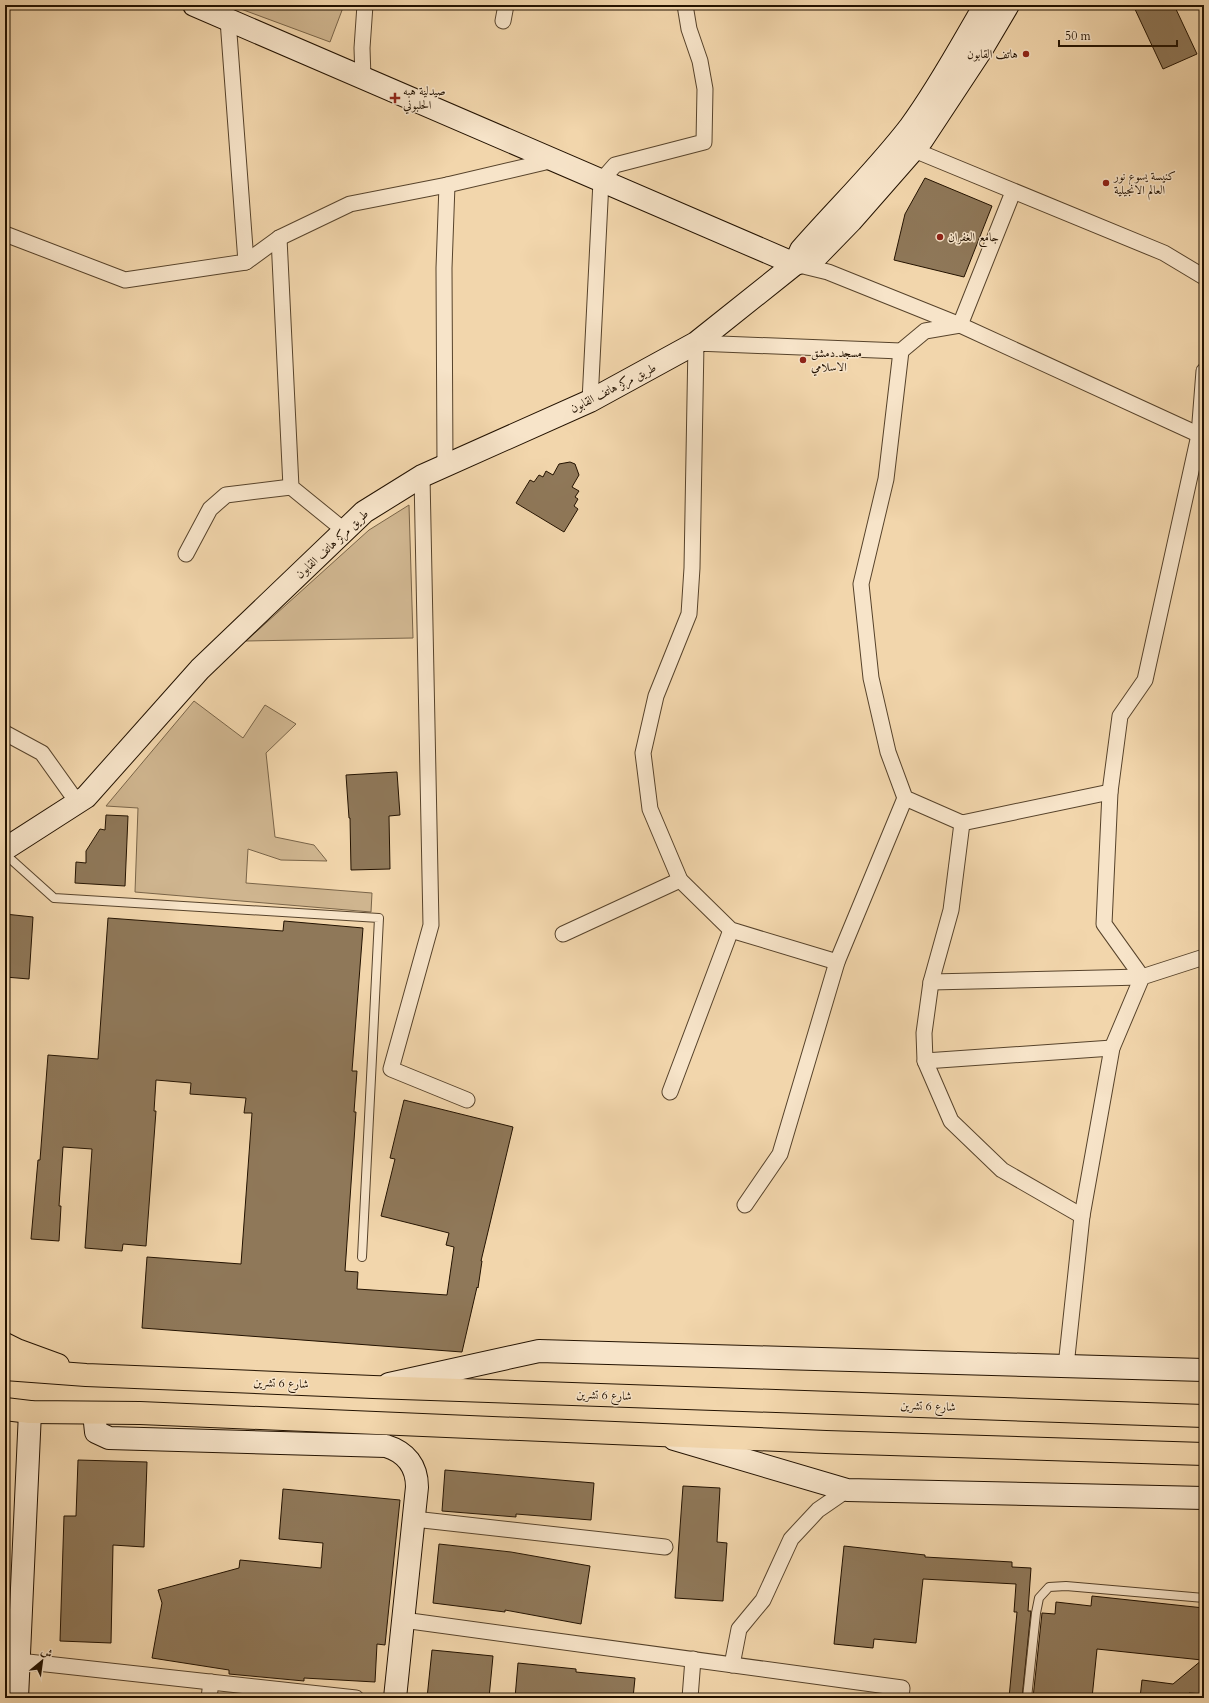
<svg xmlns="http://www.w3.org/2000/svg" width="1209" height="1703" viewBox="0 0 1209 1703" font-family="Cardo,Amiri,serif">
	<rect width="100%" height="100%" fill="#f2d6ac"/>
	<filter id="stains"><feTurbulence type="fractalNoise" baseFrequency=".005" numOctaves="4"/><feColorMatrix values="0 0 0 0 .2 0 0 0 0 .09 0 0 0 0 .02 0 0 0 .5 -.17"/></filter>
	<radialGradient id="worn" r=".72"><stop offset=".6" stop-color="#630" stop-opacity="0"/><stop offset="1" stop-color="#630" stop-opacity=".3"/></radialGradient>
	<g fill="#cfb58f" stroke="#796448">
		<polygon points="230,5 344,5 330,42"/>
		<polygon points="409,505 413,638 246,641 369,530"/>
		<polygon points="194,701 243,738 265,705 296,724 266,753 275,837 314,845 327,861 281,860 248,849 246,883 372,893 371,912 135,892 138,808 106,806"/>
	</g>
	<g fill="#8f7859" stroke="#231200">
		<polygon points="1133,5 1174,5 1197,54 1163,69"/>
		<polygon points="925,178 992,206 964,277 894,260 905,214"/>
		<polygon points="570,462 575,464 579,475 572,487 579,491 575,497 578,499 574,506 578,509 564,532 516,503 530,480 534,482 539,475 543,477 546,471 553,475 559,464"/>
		<polygon points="397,772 400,815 389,816 390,869 351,870 350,818 349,818 346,775"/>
		<polygon points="106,815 128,816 125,886 75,883 76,862 86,863 86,851 100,829 105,830"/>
		<polygon points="5,914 33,917 29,979 5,977"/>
		<polygon points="108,918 283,931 284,921 363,928 352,1071 357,1071 354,1112 356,1112 345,1271 358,1272 357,1289 447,1295 454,1247 446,1245 449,1233 381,1216 395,1159 390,1158 404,1100 513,1127 481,1261 482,1261 478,1288 477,1287 462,1352 142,1328 147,1257 241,1264 252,1113 244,1113 246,1098 190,1094 191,1083 156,1080 154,1111 156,1111 146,1246 123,1244 122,1251 85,1248 92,1149 63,1147 59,1206 61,1206 59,1241 31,1239 38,1160 40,1160 48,1055 98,1059"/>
		<polygon points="78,1460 147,1462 144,1547 113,1545 111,1643 60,1641 64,1516 76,1516"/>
		<polygon points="445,1470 594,1483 591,1520 516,1514 516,1517 442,1511"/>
		<polygon points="683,1486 720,1488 717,1542 727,1543 723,1601 675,1598"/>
		<polygon points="283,1489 400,1500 385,1645 377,1644 375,1682 304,1678 304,1681 229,1674 229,1670 152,1658 162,1603 158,1590 239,1568 240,1560 321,1568 323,1543 279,1539"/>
		<polygon points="439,1544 511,1552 590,1566 581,1624 505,1610 505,1612 433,1603"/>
		<polygon points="844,1546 925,1555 925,1557 1012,1562 1012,1567 1031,1568 1028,1611 1031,1611 1022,1698 1009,1698 1017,1612 1014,1612 1016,1584 923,1579 916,1643 874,1639 873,1648 834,1644"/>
		<polygon points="1092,1596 1204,1608 1204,1694 1189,1693 1185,1698 1140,1698 1142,1680 1173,1684 1202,1660 1097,1649 1092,1698 1033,1698 1042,1613 1055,1614 1056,1602 1091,1606"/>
		<polygon points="432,1650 493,1656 489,1698 427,1698"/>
		<polygon points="518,1663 576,1669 576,1672 635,1678 633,1698 515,1698"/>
	</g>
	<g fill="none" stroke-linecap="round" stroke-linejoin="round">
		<defs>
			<g id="lane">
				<polyline points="5,854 54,898 379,918 362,1257"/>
				<polyline points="1027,1698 1036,1613 1039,1598 1049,1587 1066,1586 1204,1598"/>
			</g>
			<g id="street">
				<polyline points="503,21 506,5"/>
				<polyline points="363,78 362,48 365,5"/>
				<polyline points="914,150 1164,253 1204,277"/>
				<polyline points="5,234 125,280 246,262 228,20"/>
				<polyline points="279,238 291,487 345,531"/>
				<polyline points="246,262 279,238 350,204 447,185 554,160"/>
				<polyline points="795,264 828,272 960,325 1204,437"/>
				<polyline points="901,351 886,479 861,584 871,678 888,752 905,798 962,823 1110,792"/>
				<polyline points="590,401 601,181 615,165 704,142 705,89 700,61 689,29 685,5"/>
				<polyline points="445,466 444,268 447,185"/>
				<polyline points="422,476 431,925 391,1069 467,1100"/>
				<polyline points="186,554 210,509 226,495 291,487"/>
				<polyline points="5,733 42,753 77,802"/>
				<polyline points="962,823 951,910 931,982 924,1033 925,1061 951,1121 1002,1170 1082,1216"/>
				<polyline points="563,934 680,880"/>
				<polyline points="837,962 731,930 680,880 650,809 643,753 656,696 689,614 692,568 696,343 901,351 925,331 960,325 1013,192"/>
				<polyline points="1142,977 1104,924 1110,792 1120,716 1145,680 1199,435 1204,371"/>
				<polyline points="931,982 1142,977"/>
				<polyline points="925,1061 1112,1048"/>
				<polyline points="670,1092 731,930"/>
				<polyline points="745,1205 780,1154 837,962 905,798"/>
				<polyline points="1066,1366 1082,1216 1112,1048 1142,977 1204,957"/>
				<polyline points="414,1519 665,1547"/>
				<polyline points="403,1620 902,1688 901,1698"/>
				<polyline points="19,1661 356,1698"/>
				<polyline points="732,1665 739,1629 763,1600 791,1539 818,1510 847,1490"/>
				<polyline points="209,1698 211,1682"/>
				<polyline points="690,1698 693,1659"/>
			</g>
			<g id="secondary">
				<polyline points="194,5 795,264"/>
				<path d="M 795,264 L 801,250 C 837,209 877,170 910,127 C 938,89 961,46 985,5"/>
				<polyline points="5,849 86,797 200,669 364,512 422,476 590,401 696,343 795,264 816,257 851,221 922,140 982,49 1008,5"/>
				<polyline points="389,1384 539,1351 1204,1370"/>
				<path d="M 94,1413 L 96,1432 L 109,1438 L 386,1446 C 406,1452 417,1466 417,1487 L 395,1698"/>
				<polyline points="674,1439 847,1490 1204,1498"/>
				<polyline points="17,1698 30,1412"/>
			</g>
			<g id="highway">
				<polyline points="5,1344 17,1350 58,1365"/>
				<polyline points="5,1369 86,1375 373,1387 1204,1416"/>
				<polyline points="5,1409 30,1412 140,1413 826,1442 1204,1454"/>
			</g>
		</defs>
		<use href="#lane" stroke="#57432b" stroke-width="10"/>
		<use href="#street" stroke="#57432b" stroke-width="17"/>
		<use href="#secondary" stroke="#231200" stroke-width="24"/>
		<use href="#highway" stroke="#231200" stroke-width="24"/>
		<path stroke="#231200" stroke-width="2.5" stroke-dasharray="1 2" stroke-linecap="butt" d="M 282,5 C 290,9 296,10 304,5"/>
		<use href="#lane" stroke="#f7e4c9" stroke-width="8"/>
		<use href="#street" stroke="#f7e4c9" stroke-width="15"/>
		<use href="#secondary" stroke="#f7e4c9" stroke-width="22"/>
		<use href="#highway" stroke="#f2d6ac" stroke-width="22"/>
	</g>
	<g fill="#8f2418" stroke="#f7e4c9" stroke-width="1.5">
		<circle cx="1026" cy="54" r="4"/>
		<path d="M393 92h4v4h4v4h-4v4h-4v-4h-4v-4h4z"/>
		<circle cx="1106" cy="183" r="4"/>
		<circle cx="940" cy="237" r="4"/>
		<circle cx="803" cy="360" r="4"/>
	</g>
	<g text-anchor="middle" stroke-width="3" stroke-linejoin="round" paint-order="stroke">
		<g font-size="12" fill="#231200" stroke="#f7e4c9" text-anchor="start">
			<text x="1018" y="58" text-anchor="end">هاتف القابون</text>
			<text x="403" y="95">صيدلية هبه<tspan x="403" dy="14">الحلبوني</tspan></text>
			<text x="1114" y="180">كنيسة يسوع نور<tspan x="1114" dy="14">العالم الانجيلية</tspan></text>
			<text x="948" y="241">جامع الغفران</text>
			<text x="811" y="357">مسجد دمشق<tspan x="811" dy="14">الاسلامي</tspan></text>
		</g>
		<g font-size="12" fill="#231200" stroke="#f7e4c9">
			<text transform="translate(613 388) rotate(-27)" y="4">طريق مركز هاتف القابون</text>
			<text transform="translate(332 544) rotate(-43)" y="4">طريق مركز هاتف القابون</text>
			<text transform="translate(281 1383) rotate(2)" y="4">شارع 6 تشرين</text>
			<text transform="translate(604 1395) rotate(2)" y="4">شارع 6 تشرين</text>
			<text transform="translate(928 1406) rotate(2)" y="4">شارع 6 تشرين</text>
		</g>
	</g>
	<rect width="1209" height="1703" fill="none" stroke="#f2d6ac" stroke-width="20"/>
	<rect x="6" y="6" width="1197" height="1691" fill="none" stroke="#231200" stroke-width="2"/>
	<rect x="10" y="10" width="1189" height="1683" fill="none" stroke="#231200"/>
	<g transform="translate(42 1661) rotate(29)" stroke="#f7e4c9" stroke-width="3" paint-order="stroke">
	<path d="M0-3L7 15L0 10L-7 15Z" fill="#231200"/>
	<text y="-6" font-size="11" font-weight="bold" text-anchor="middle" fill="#231200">ش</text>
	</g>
	<path d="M1059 40v6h118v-6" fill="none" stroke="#231200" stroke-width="2"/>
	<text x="1065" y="40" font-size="12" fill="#231200" stroke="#f7e4c9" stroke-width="3" paint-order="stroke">50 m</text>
	<rect width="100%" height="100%" filter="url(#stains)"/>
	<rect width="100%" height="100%" fill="url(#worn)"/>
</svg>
